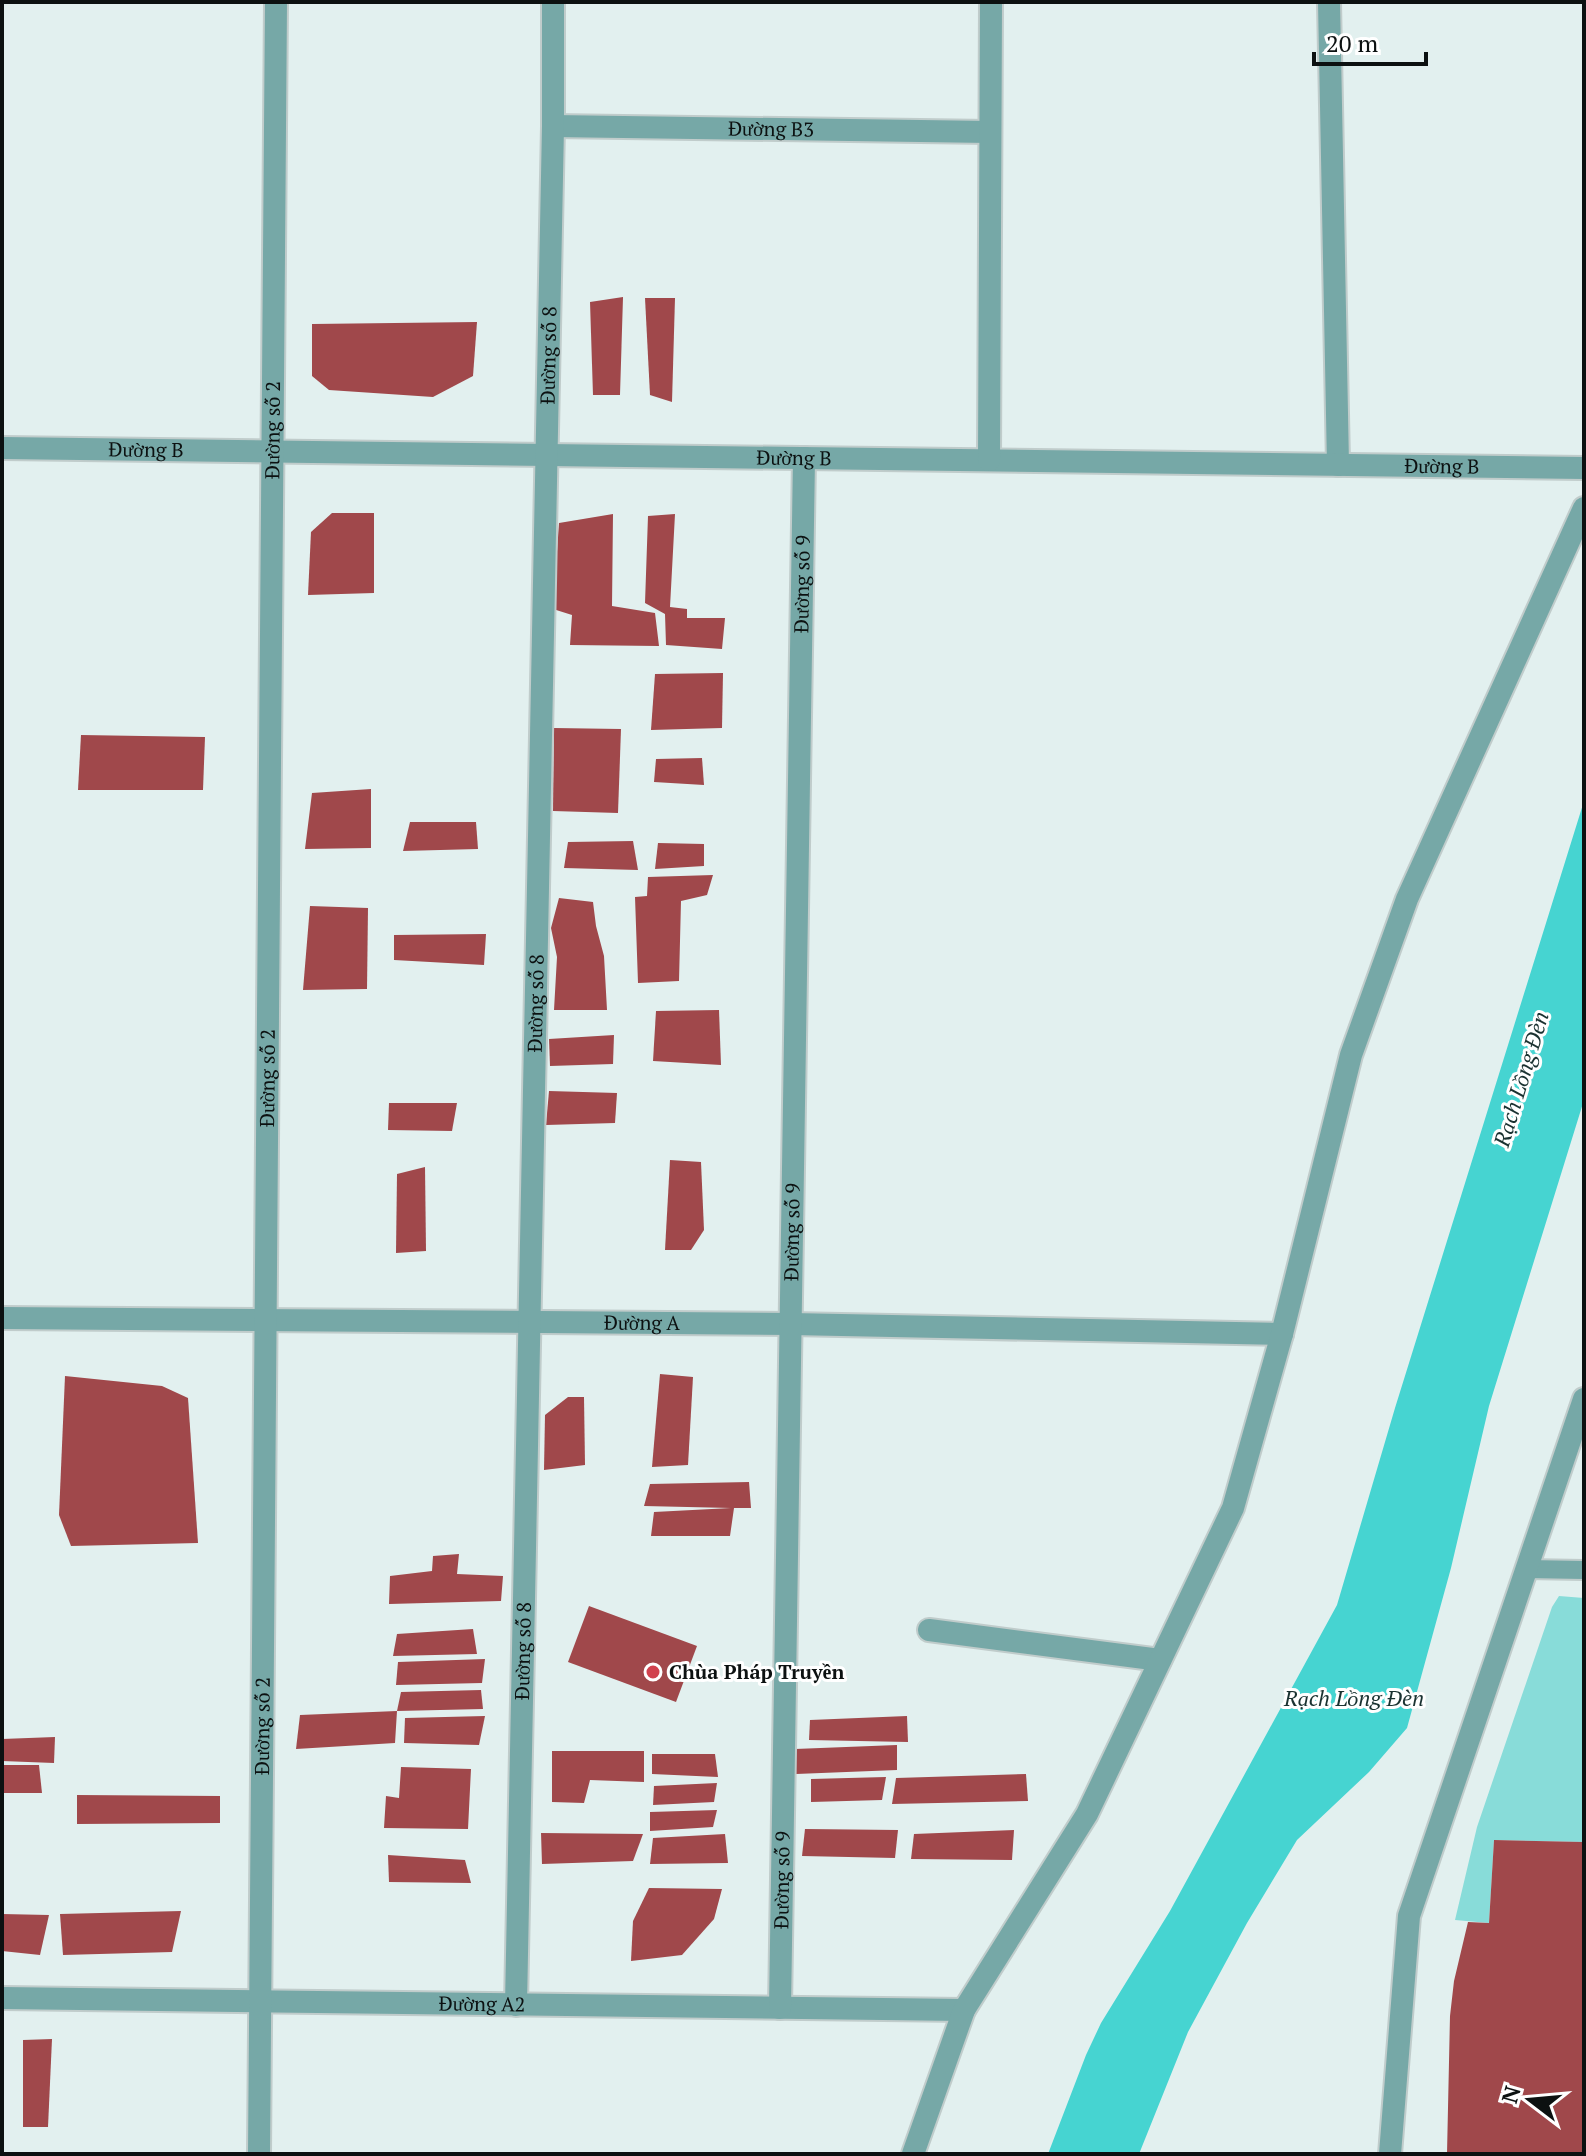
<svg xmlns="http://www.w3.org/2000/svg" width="1586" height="2156" viewBox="0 0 1586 2156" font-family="'PT Serif',serif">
	<rect width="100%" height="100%" fill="#e2f0ef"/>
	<polygon fill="#88dcd9" points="1559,1596 1584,1598 1584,1842 1494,1840 1489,1923 1455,1920 1477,1827 1552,1607"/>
	<polygon fill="#46d4d1" points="1584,801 1584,1100 1489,1406 1451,1568 1407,1728 1369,1772 1297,1840 1247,1923 1188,2032 1139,2154 1048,2154 1086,2055 1101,2023 1170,1911 1337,1605 1395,1408"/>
	<g fill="#a0484b">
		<polygon points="623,297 620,395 593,395 590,302"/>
		<polygon points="645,298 675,298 672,402 650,395"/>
		<polygon points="477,322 473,376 433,397 329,390 312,376 312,324"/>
		<polygon points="332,513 374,513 374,593 308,595 311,532"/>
		<polygon points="613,514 612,606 655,613 659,646 570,645 572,615 553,609 559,523"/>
		<polygon points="675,514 670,607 687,609 687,618 725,618 722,649 666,645 665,614 645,603 648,516"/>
		<polygon points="723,673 722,728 651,730 655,674"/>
		<polygon points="554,728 621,729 618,813 553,811"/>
		<polygon points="81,735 205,737 203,790 78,790"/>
		<polygon points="702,758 704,785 654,782 656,759"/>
		<polygon points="371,789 371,848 305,849 312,793"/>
		<polygon points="410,822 476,822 478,849 403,851"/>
		<polygon points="633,841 638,870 564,868 568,842"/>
		<polygon points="658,843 704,844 704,866 655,869"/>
		<polygon points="713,875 707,895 681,901 679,981 638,983 635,897 647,896 648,877"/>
		<polygon points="559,898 593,902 596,926 604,956 607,1010 554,1010 557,957 551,928"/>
		<polygon points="310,906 368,908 367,989 303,990"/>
		<polygon points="486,934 484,965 394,960 394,935"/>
		<polygon points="719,1010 721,1065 653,1061 656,1011"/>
		<polygon points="614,1035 613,1064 550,1066 549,1039"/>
		<polygon points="549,1091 617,1093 615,1123 546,1125"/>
		<polygon points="389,1103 457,1103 452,1131 388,1130"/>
		<polygon points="670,1160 701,1162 704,1230 691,1250 665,1250"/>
		<polygon points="425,1167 426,1251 396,1253 397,1174"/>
		<polygon points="660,1374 693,1377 688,1465 652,1467"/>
		<polygon points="65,1376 162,1386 188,1398 198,1543 71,1546 59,1515"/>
		<polygon points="568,1397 584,1397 585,1465 544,1470 545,1415"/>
		<polygon points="749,1482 751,1508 734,1508 730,1536 651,1536 654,1512 731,1508 644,1506 650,1484"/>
		<polygon points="459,1554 457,1574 503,1576 501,1601 389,1604 390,1576 432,1571 433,1556"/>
		<polygon points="589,1606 697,1646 676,1702 568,1662"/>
		<polygon points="473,1629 477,1654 393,1656 397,1634"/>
		<polygon points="485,1659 482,1683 396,1685 398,1662"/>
		<polygon points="481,1690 483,1709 397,1711 401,1692"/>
		<polygon points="397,1711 395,1743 296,1749 300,1715"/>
		<polygon points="485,1716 479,1745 404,1743 405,1718"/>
		<polygon points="907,1716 908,1742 809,1740 810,1720"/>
		<polygon points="55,1737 54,1763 2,1761 2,1739"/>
		<polygon points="897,1745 897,1770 796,1774 795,1749"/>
		<polygon points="552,1751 644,1751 644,1782 590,1780 584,1803 552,1802"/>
		<polygon points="652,1754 715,1754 718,1777 652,1774"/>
		<polygon points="2,1765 39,1765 42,1793 2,1793"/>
		<polygon points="401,1767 471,1769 468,1829 384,1828 386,1796 399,1798"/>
		<polygon points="1026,1774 1028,1801 892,1804 896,1778"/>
		<polygon points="886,1777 882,1800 811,1802 811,1779"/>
		<polygon points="717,1783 714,1802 653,1805 654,1786"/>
		<polygon points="77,1795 220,1796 220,1823 77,1824"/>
		<polygon points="717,1810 713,1827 650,1831 650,1812"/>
		<polygon points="805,1829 898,1830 895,1858 802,1856"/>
		<polygon points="1014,1830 1012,1860 911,1859 914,1834"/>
		<polygon points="541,1833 643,1834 633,1861 542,1864"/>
		<polygon points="725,1834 728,1863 650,1864 653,1838"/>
		<polygon points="1494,1840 1584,1842 1584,2154 1447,2154 1450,2016 1454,1981 1468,1922 1489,1923"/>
		<polygon points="388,1855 465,1860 471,1883 389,1882"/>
		<polygon points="649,1888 722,1889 714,1919 682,1955 631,1961 633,1921"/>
		<polygon points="181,1911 172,1952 63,1955 60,1914"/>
		<polygon points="2,1914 49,1915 40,1955 2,1951"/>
		<polygon points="52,2039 48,2127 23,2127 23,2040"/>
	</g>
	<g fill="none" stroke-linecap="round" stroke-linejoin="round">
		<defs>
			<polyline id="service" points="1526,1569 1584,1570"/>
			<g id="minor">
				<polyline points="1329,2 1338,465"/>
				<path id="s1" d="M 553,126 L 990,132"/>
				<path id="s2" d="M 2,448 L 1584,468"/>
				<polyline points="989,460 991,2"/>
				<path id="s3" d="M 2,1318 L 791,1324 L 1282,1334"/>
				<polyline points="929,1630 1160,1660"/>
				<path id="s4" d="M 2,1998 L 964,2010"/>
				<path id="s5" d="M 516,2005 L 553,126 L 553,2"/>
				<path id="s6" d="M 780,2008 L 804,458"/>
				<path id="s7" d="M 259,2154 L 276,2"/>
				<polyline points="913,2154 964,2010 1087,1814 1233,1508 1282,1334 1351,1055 1407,899 1584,508"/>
				<polyline points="1390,2154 1409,1916 1584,1399"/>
			</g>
		</defs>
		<use href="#service" stroke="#c0cccb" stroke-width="22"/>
		<use href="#minor" stroke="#c0cccb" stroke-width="26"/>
		<use href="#service" stroke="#76a8a7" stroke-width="18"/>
		<use href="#minor" stroke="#76a8a7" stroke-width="22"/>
	</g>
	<circle fill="#d1414e" stroke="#fff" stroke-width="3" cx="653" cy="1672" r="8"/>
	<g text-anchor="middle" stroke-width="6" stroke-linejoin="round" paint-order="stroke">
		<g font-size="20" fill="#0c1111" stroke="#fff">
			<text dy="7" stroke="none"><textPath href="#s1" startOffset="218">Đường B3</textPath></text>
			<text dy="7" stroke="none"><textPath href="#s5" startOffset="1650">Đường số 8</textPath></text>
			<text dy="7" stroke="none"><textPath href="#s7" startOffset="1724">Đường số 2</textPath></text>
			<text dy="7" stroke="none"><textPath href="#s2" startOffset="144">Đường B</textPath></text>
			<text dy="7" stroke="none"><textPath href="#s2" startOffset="792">Đường B</textPath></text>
			<text dy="7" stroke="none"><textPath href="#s2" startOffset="1440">Đường B</textPath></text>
			<text dy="7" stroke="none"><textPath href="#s6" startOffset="1424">Đường số 9</textPath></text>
			<text dy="7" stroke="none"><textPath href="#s5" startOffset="1002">Đường số 8</textPath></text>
			<text dy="7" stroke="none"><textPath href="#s7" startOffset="1076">Đường số 2</textPath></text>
			<text dy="7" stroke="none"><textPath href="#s6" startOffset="776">Đường số 9</textPath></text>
			<text dy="7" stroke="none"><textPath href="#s3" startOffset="640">Đường A</textPath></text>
			<text dy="7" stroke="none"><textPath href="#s5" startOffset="354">Đường số 8</textPath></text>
			<text dy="7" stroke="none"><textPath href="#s7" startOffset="428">Đường số 2</textPath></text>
			<text dy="7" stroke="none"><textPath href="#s6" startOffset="128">Đường số 9</textPath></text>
			<text dy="7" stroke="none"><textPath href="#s4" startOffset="480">Đường A2</textPath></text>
		</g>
		<g font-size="20" font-weight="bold" fill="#0c1111" stroke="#fff" text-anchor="start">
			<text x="669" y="1679">Chùa Pháp Truyền</text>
		</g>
		<g font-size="22" font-style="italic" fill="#1a3231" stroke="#fff">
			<text transform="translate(1521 1079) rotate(-73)" y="8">Rạch Lồng Đèn</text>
			<text x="1354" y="1706">Rạch Lồng Đèn</text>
		</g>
	</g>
	<rect width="1586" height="2156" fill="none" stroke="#0c1111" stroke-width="8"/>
	<g transform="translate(1530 2100) rotate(286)" stroke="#ffffff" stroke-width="6" paint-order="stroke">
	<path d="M0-6L14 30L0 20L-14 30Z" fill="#0c1111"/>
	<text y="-12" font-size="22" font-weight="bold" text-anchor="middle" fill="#0c1111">N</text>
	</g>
	<path d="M1314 52v12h112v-12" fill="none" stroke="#0c1111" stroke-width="4"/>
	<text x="1326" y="52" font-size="24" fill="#0c1111" stroke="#ffffff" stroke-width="6" paint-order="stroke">20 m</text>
</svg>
